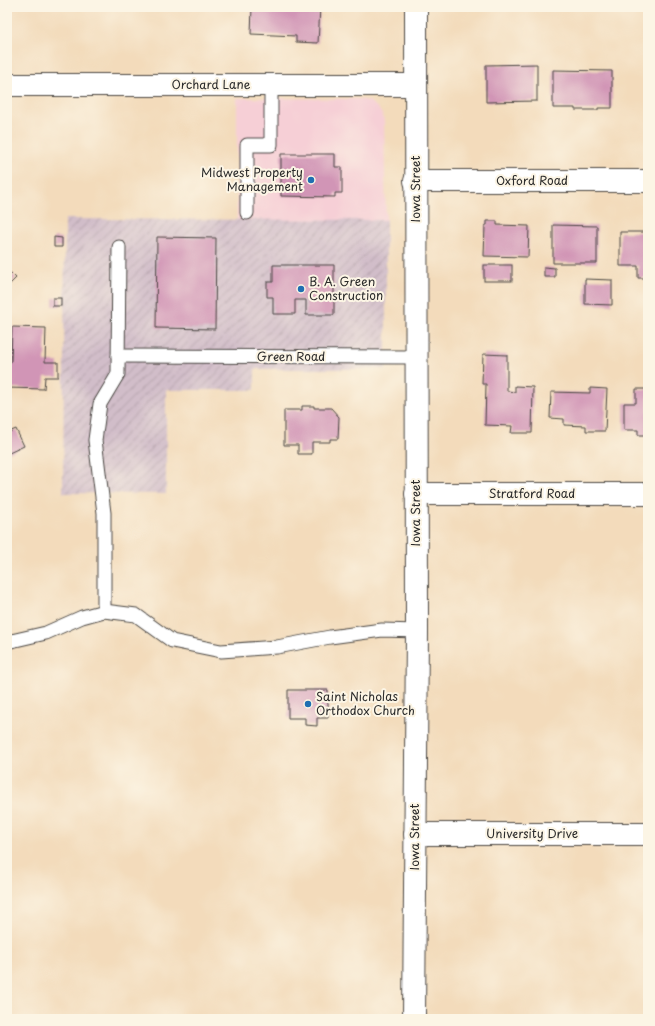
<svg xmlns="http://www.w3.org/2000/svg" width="655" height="1026" viewBox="0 0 655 1026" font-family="'Playpen Sans',sans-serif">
	<defs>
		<pattern id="industrial-furrows" width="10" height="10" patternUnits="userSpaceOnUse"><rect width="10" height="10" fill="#d1bdc9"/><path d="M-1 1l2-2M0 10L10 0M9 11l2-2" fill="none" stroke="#aa9aa3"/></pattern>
	</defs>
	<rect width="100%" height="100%" fill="#fcf5e5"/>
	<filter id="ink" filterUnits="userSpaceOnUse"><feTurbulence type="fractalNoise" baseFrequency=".025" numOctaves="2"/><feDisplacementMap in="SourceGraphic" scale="8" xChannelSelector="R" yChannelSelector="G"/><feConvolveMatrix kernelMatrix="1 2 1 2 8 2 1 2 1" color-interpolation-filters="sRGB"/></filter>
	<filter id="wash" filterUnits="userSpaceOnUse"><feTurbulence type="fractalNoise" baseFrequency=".012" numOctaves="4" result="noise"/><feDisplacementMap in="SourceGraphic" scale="16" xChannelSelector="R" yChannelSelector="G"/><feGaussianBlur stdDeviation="0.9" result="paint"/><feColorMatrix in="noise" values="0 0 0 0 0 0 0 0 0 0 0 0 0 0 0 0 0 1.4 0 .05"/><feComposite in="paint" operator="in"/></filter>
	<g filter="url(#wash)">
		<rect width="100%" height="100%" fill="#f3dbbb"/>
		<polygon fill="#f6cfd6" points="237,98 359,99 369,101 378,108 383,116 384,122 386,220 237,220"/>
		<polygon fill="url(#industrial-furrows)" points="65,219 386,220 386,369 255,369 255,390 166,390 166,494 63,493"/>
		<g id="blocks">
			<g fill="#d195b6">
				<polygon points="252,7 320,7 318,43 296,42 296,36 251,34"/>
				<polygon points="537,64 537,101 486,102 486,65"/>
				<polygon points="553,70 612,71 612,108 598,108 598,110 575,110 575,108 553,108"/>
				<polygon points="281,154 335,154 335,167 342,167 342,193 335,193 335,197 281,196"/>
				<polygon points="487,221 497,221 497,225 529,226 528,257 484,256 485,225 487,225"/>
				<polygon points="553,225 597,226 597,263 553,263"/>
				<polygon points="620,232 648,232 648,278 638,278 638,266 620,266"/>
				<polygon points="54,237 62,238 62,247 54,247"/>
				<polygon points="157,237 216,238 215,329 156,328"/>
				<polygon points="273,265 334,265 334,315 306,315 306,300 295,300 295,314 273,314 273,297 267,297 267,282 273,282"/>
				<rect x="484" y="265" width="28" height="16"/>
				<polygon points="544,267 555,268 555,277 544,277"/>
				<polygon points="7,269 16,278 7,287"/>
				<polygon points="585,279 612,280 612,305 585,304"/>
				<rect x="53" y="298" width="8" height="8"/>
				<polygon points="12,327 46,328 45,362 58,362 58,377 45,377 44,389 7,388 7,361 11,362"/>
				<polygon points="483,354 507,355 507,391 515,392 515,386 533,387 532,433 511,433 512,426 485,425 486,384 482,384"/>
				<polygon points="590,388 607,389 605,431 586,431 586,426 564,425 564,419 550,418 551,392 590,393"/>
				<polygon points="636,389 648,389 648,435 638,435 638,430 624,430 624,403 636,403"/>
				<polygon points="302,406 314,406 314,408 331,408 339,417 338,439 330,439 330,442 312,442 312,454 298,454 298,445 284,445 284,410 302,410"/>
				<polygon points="7,429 9,432 16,429 24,446 7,454"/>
				<polygon points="288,690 328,690 328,718 317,718 317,726 305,725 305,718 288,718"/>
			</g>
		</g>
	</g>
	<g filter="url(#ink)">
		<use href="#blocks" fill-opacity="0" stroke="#494541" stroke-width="1"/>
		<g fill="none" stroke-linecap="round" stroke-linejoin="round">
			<defs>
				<g id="service">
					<polyline points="247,213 247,145 271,145 271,85"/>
					<polyline points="118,356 416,357"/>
					<polyline points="104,611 104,513 95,440 100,404 118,374 119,247"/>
					<polyline points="7,642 46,633 82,617 104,611 136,615 172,641 221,651 277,647 330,637 382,630 417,631"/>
				</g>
				<g id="minor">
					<polyline points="7,85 415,85"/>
					<polyline points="415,181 648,181"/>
					<polyline points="416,494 648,494"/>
					<polyline points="415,834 648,834"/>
				</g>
				<polyline id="trunk" points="414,1019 417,631 416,7"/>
			</defs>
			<use href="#service" stroke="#494541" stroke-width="15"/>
			<use href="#minor" stroke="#494541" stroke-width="24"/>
			<use href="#trunk" stroke="#494541" stroke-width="24"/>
			<use href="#service" stroke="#fff" stroke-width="13"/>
			<use href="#minor" stroke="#fff" stroke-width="22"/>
			<use href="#trunk" stroke="#fff" stroke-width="22"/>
		</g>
	</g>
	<g fill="#1f6fb2" stroke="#fcf5e5" stroke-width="1.5">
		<circle cx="311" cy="180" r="4"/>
		<circle cx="301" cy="289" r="4"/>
		<circle cx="308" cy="704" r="4"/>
	</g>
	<g text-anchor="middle" stroke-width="4" stroke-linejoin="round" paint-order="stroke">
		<g font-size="12" fill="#2b2b2b" stroke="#fcf5e5">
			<text x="211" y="89">Orchard Lane</text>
			<text x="532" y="185">Oxford Road</text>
			<text transform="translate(416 189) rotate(-90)" y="4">Iowa Street</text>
			<text x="291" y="361">Green Road</text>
			<text x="532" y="498">Stratford Road</text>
			<text transform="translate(416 513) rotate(-90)" y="4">Iowa Street</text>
			<text x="532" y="838">University Drive</text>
			<text transform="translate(415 837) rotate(-90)" y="4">Iowa Street</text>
		</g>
		<g font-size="12" fill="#2b2b2b" stroke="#fcf5e5" text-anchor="start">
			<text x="303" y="177" text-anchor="end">Midwest Property<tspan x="303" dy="14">Management</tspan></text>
			<text x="309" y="286">B. A. Green<tspan x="309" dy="14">Construction</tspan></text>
			<text x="316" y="701">Saint Nicholas<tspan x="316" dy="14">Orthodox Church</tspan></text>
		</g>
	</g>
	<rect width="655" height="1026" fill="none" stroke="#fcf5e5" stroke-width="24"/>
</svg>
